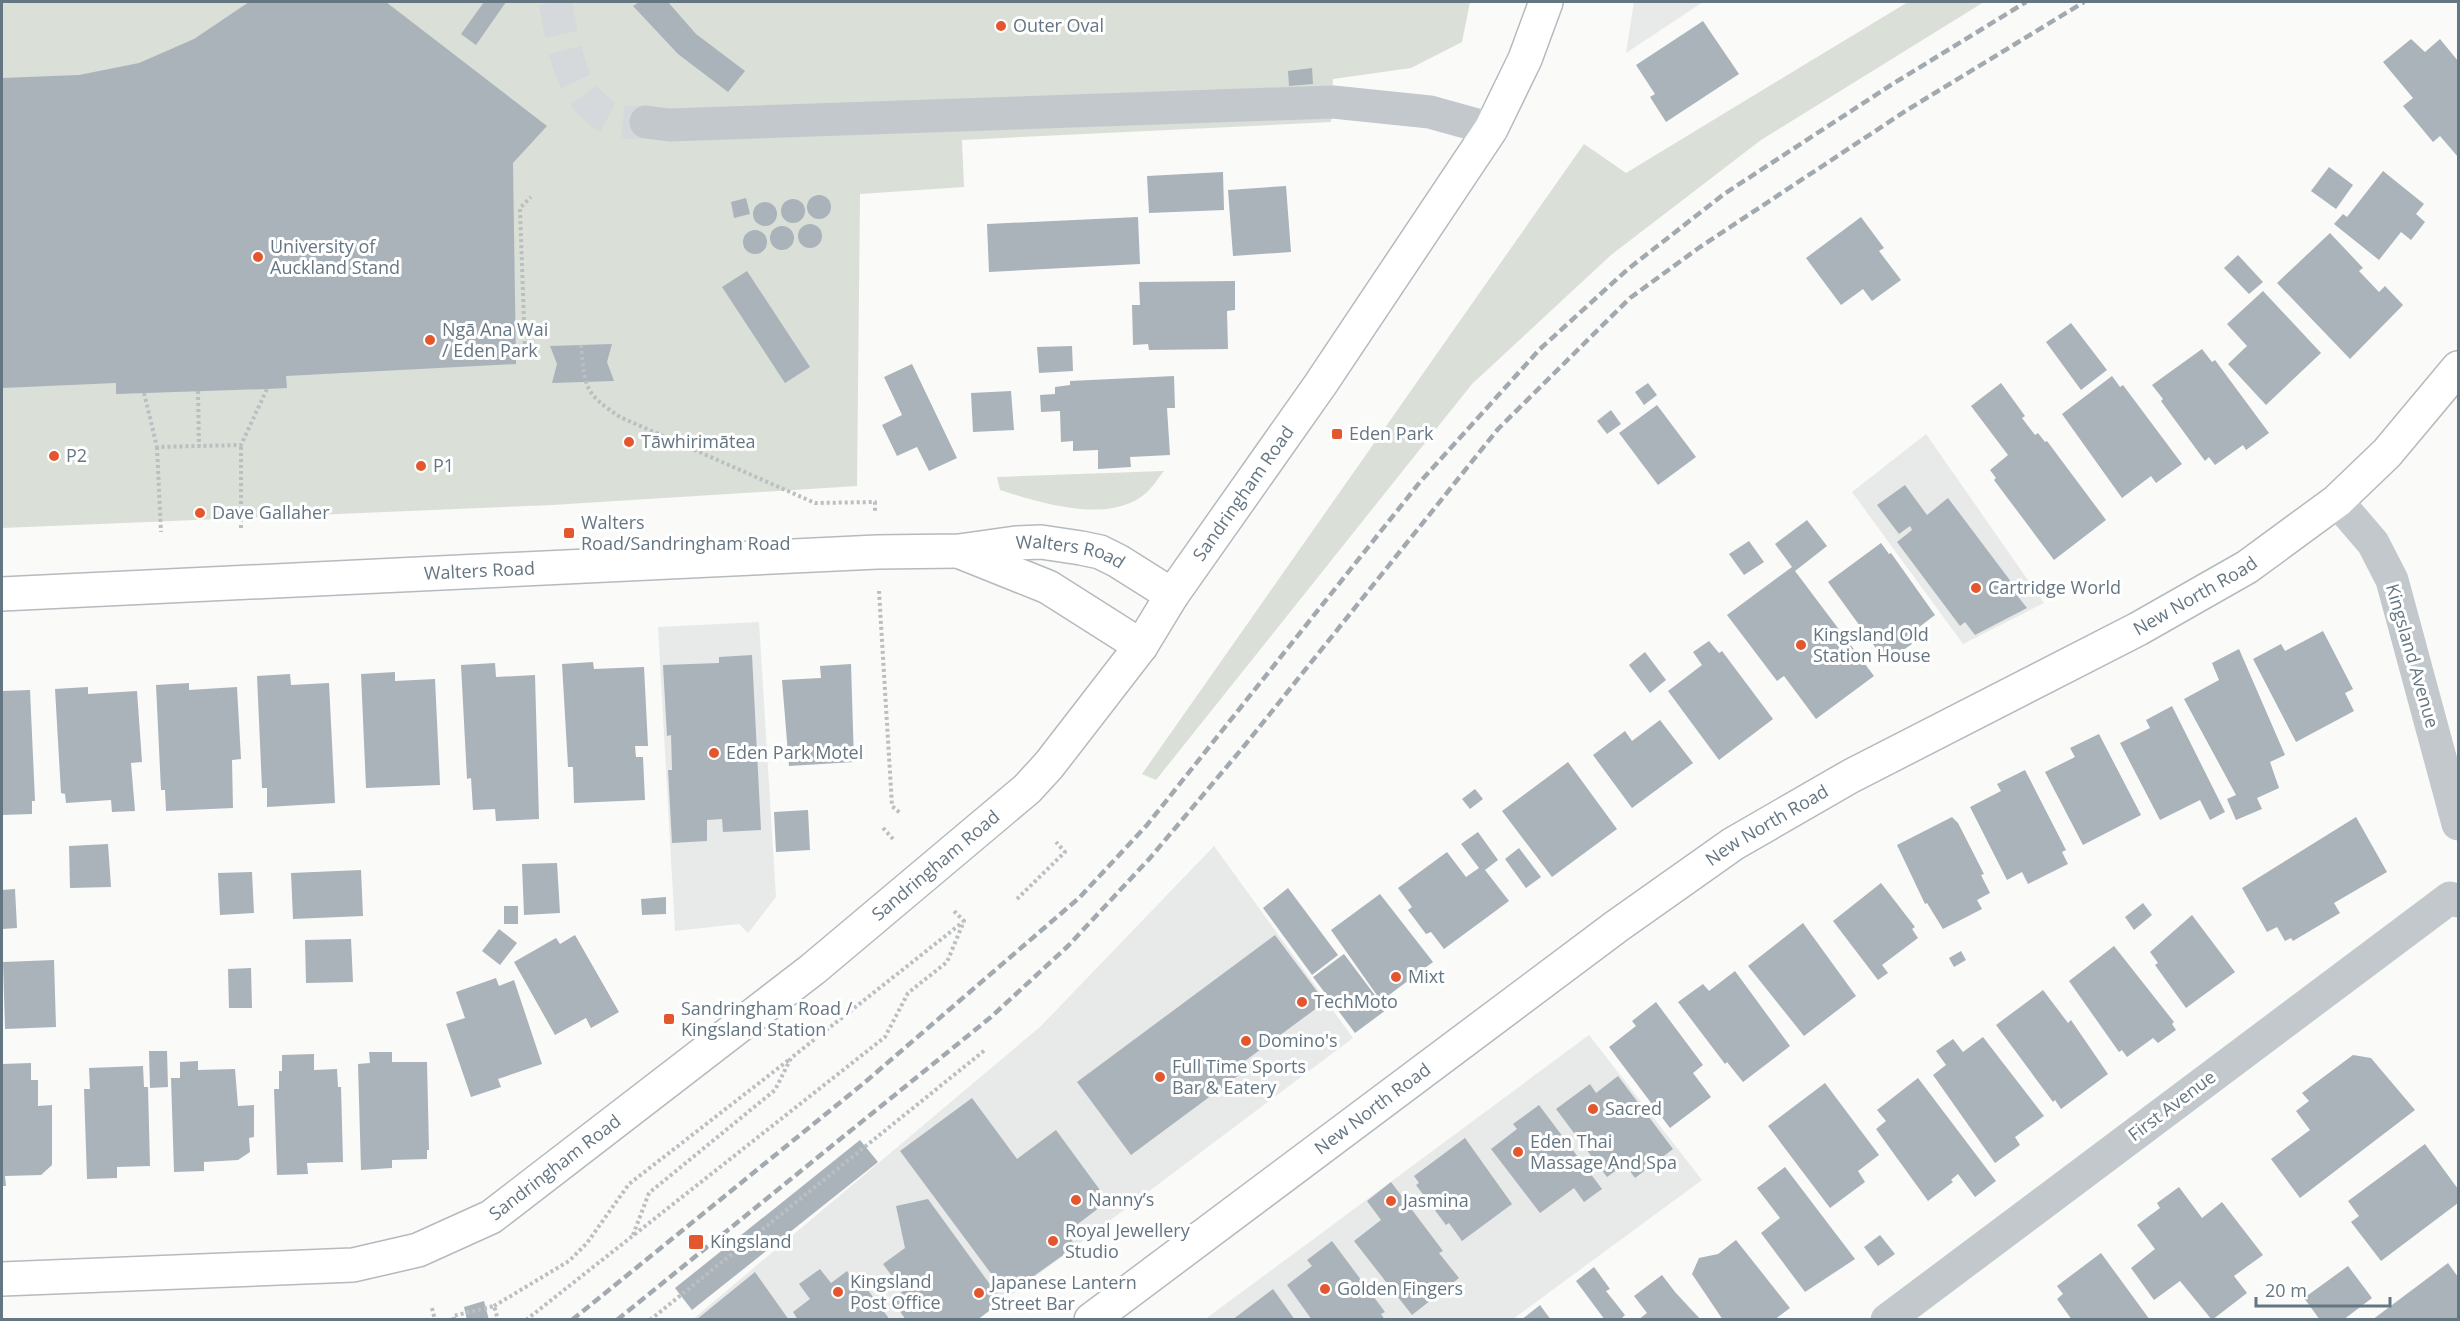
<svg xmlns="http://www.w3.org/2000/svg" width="2460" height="1321" viewBox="0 0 2460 1321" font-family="'Open Sans',sans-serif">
	<rect width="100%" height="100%" fill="#fafaf8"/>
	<g fill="#e8e9e9">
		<polygon points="1634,2 1703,2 1626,53"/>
		<polygon points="1926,434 2044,603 1963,644 1852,492"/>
		<polygon points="759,622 776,897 748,933 739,924 675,931 658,627"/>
		<polygon points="1214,846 1353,1038 979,1319 692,1320 1041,1026"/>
		<polygon points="1589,1035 1702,1180 1513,1319 1204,1320"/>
	</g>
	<g fill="#dadfd7">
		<polygon points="2,2 1470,2 1462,42 1411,68 1333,79 1331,122 962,140 964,187 860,194 857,486 552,505 2,528"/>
		<polygon points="1908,2 1984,2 1761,140 1611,255 1472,384 1156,780 1142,774 1584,144 1626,173"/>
		<path d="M 1164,471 C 1158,478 1153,487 1146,493 C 1110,525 1041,503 1000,490 L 997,477 Z"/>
	</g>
	<g fill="#aab3b9">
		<polygon points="249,2 386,2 547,126 513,163 516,364 286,376 287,388 267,389 116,394 116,383 2,388 2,78 79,75 139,63 194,39"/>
		<polygon points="484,2 506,2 476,45 461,34"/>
		<polygon points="639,2 668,2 696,34 745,71 728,92 678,54 633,6"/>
		<polygon points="1703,21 1739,74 1666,122 1650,97 1655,94 1636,65"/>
		<polygon points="2411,39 2425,52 2440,39 2458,61 2458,157 2440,136 2433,142 2403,106 2413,98 2383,62"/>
		<polygon points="1312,68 1313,84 1289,86 1288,71"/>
		<polygon points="2329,167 2353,185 2336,209 2311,191"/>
		<polygon points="2383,171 2424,204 2416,214 2425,222 2411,240 2401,232 2379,260 2334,224 2343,214 2347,217"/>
		<polygon points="1223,172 1224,210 1149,213 1147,176"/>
		<polygon points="1286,186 1291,252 1233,256 1228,190"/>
		<circle cx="819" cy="207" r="12"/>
		<polygon points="746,198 750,214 734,218 731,202"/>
		<circle cx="793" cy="211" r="12"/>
		<circle cx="765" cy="214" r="12"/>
		<polygon points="1138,217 1140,264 989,272 987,224"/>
		<polygon points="1861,217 1884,248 1879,251 1901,280 1872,301 1863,289 1841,305 1806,258"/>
		<circle cx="810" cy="236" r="12"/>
		<circle cx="782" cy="238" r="12"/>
		<circle cx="755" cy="242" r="12"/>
		<polygon points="2330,233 2363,268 2359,271 2379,292 2385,286 2403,305 2350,359 2277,283"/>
		<polygon points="2238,255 2263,282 2249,294 2224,268"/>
		<polygon points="747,271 810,367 785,383 722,287"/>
		<polygon points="1235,281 1235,310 1227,311 1228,349 1149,350 1148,344 1133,345 1132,305 1140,305 1139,282"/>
		<polygon points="2263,291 2321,353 2266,405 2228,364 2247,346 2227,324"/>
		<polygon points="2071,323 2107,370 2081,390 2046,342"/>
		<polygon points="612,344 607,362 614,381 552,383 557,364 550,346"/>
		<polygon points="1072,346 1073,371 1039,373 1037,347"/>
		<polygon points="2202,349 2212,362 2215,360 2269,433 2246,450 2243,445 2215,465 2209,457 2205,461 2161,401 2163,399 2152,385"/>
		<polygon points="912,364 957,458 929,471 917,447 897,456 882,425 902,415 884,377"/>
		<polygon points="1174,376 1175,408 1167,408 1170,455 1130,457 1131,467 1098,469 1098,450 1073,451 1073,441 1061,442 1060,411 1041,412 1040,395 1055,394 1055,387 1070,385 1070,381"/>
		<polygon points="2112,376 2120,387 2123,385 2182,464 2156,483 2151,476 2122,498 2062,414"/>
		<polygon points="1648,383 1657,395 1644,405 1635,392"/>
		<polygon points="2001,383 2025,416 2022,418 2035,435 2038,433 2045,442 2047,441 2106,520 2054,560 1994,480 1996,478 1990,470 2008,455 1971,406"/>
		<polygon points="1011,391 1014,430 973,432 971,393"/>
		<polygon points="1657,405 1696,457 1658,485 1619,433"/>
		<polygon points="1611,410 1621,424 1607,434 1597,421"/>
		<polygon points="1905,485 1927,515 1948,498 2012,583 2009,585 2027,608 1975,635 1965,622 1960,626 1897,542 1912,530 1910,526 1899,534 1877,505"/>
		<polygon points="1807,520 1827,546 1795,571 1874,676 1816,719 1784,676 1777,681 1727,615 1792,567 1775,544"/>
		<polygon points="1749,541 1764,562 1744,575 1729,554"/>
		<polygon points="1881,543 1889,554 1891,553 1935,615 1906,637 1912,644 1886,662 1828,582"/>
		<polygon points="2323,631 2353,689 2345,693 2354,711 2296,742 2253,659 2281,644 2285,651"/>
		<polygon points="1709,641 1719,653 1722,651 1773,719 1719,760 1668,691 1702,665 1693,652"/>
		<polygon points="2239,649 2285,755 2270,762 2279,788 2257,798 2262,809 2236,820 2227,799 2236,795 2184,699 2219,680 2212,663"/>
		<polygon points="1645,652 1666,680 1650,693 1629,665"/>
		<polygon points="752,655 761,830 723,832 722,819 707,820 707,841 672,843 668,770 672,770 671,735 667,736 663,665 719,663 719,657"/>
		<polygon points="593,662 594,669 644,667 648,746 635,746 636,757 643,757 645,800 574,803 573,767 568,767 562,664"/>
		<polygon points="495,663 496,677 535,675 539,819 496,821 495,809 473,810 471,778 467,779 461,665"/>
		<polygon points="851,664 854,762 789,766 782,680 821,678 820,666"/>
		<polygon points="395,672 395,681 435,679 440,785 366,788 361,674"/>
		<polygon points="290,674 291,685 329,683 335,803 267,807 267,788 262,788 257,676"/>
		<polygon points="189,683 189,690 237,687 241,759 232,760 233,808 166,811 165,790 161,790 156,685"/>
		<polygon points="88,687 88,694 137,691 142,762 131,763 135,811 112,812 111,800 66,803 65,794 61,793 55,689"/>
		<polygon points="30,690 35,801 32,801 32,814 2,815 2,691"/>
		<polygon points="2172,706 2225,812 2210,820 2200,800 2160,820 2120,743 2150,728 2146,720"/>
		<polygon points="1660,720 1693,763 1632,808 1593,755 1625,731 1632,741"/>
		<polygon points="2099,734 2141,815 2083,845 2045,772 2075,757 2070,748"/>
		<polygon points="1568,762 1617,829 1552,877 1502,811"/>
		<polygon points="2025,770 2066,850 2062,852 2068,864 2028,884 2022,872 2007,880 1970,807 2001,791 1997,784"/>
		<polygon points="1475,789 1483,799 1470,809 1462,799"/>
		<polygon points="808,810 810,850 776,852 774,812"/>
		<polygon points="1952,817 1958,823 1984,874 1981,875 1990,893 1977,900 1982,909 1943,929 1927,903 1925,904 1897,845"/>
		<polygon points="2356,817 2387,872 2334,903 2340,913 2293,941 2291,938 2285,941 2277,927 2267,932 2242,888"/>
		<polygon points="1478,832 1498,860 1485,870 1509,901 1444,949 1431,932 1426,934 1408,910 1412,907 1398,888 1447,852 1466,877 1479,868 1461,844"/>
		<polygon points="108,844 111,887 70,888 69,846"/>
		<polygon points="1519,848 1541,877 1526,888 1505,859"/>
		<polygon points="557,863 560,913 524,915 522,864"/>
		<polygon points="361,870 363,916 293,919 291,873"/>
		<polygon points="252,872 254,913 220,915 218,873"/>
		<polygon points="1881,883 1915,927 1912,929 1918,938 1882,965 1888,973 1878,980 1833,921"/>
		<polygon points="1288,888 1338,955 1312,975 1263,908"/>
		<polygon points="15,889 17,928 2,929 2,890"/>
		<polygon points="1380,894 1433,962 1381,1001 1331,930"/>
		<polygon points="666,897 666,914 642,915 641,899"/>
		<polygon points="2143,903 2152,915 2134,930 2125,917"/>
		<rect x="504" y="906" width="14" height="18"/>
		<polygon points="2192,915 2235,972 2186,1008 2155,965 2158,963 2150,952"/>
		<polygon points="1803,923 1856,996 1804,1036 1748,966"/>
		<polygon points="499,929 517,943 500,965 482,951"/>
		<polygon points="575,935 619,1012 591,1028 586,1018 555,1035 514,962 556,938 560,944"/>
		<polygon points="1275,935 1325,1002 1238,1066 1243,1072 1131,1155 1077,1082"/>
		<polygon points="351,939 353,982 306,983 305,940"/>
		<polygon points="2114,946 2174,1022 2172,1024 2176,1030 2158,1043 2153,1038 2127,1057 2122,1050 2119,1052 2069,981"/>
		<polygon points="1961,951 1966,960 1954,967 1949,958"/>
		<polygon points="1344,954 1386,1010 1355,1033 1313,977"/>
		<polygon points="54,960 56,1027 5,1029 3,962"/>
		<polygon points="251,968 252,1008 229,1008 228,969"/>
		<polygon points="1735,971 1790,1046 1743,1082 1727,1062 1725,1064 1678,1002 1703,984 1709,991"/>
		<polygon points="496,978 499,986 514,980 542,1064 498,1079 501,1087 471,1097 446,1024 465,1018 456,992"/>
		<polygon points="2043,990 2068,1023 2071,1020 2108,1074 2061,1109 2055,1100 2053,1102 1996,1025"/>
		<polygon points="1656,1002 1703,1065 1693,1073 1711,1097 1670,1128 1609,1047 1636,1026 1632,1021"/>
		<polygon points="1983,1037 2044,1116 2015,1137 2020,1145 1995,1163 1933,1075 1946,1065 1936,1051 1953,1039 1963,1052"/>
		<polygon points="149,1051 167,1051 168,1087 150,1088"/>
		<polygon points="369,1052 392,1052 392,1062 427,1062 429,1150 427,1150 427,1159 392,1160 392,1168 361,1170 358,1064 370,1063"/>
		<polygon points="314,1054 314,1070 337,1069 338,1087 341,1087 343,1162 307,1163 308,1174 277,1175 274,1089 279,1089 279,1071 282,1071 282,1055"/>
		<polygon points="2353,1055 2371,1058 2415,1110 2300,1198 2271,1159 2310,1130 2296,1111 2309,1101 2302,1093"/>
		<polygon points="198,1061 198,1070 235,1069 238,1106 254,1105 254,1137 249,1138 250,1152 238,1160 204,1162 204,1171 174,1172 171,1078 180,1078 180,1062"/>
		<polygon points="31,1063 31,1080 38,1080 38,1106 52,1105 52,1165 41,1175 5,1176 6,1186 2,1186 2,1064"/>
		<polygon points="143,1066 144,1087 148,1087 150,1166 117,1167 117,1178 87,1179 84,1089 90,1089 89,1068"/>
		<polygon points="1618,1076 1673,1149 1635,1178 1625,1164 1607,1177 1556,1109 1590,1084 1596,1093"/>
		<polygon points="1918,1078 1996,1181 1975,1197 1958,1174 1951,1180 1953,1182 1928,1201 1876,1129 1886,1121 1877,1110"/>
		<polygon points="1825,1083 1879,1155 1858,1171 1865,1182 1830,1208 1768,1126"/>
		<polygon points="972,1098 1017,1159 1056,1130 1108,1201 1066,1233 1076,1246 1007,1295 900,1151"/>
		<polygon points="1539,1105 1602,1189 1584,1202 1574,1188 1540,1213 1491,1149 1517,1129 1513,1124"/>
		<polygon points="1465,1138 1512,1204 1462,1241 1449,1223 1446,1225 1416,1185 1419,1183 1414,1176"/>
		<polygon points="860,1140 878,1162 692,1310 675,1288"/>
		<polygon points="2425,1144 2458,1189 2458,1203 2381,1261 2351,1222 2359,1216 2348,1201"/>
		<polygon points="1785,1167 1855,1259 1805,1292 1761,1233 1780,1218 1757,1188"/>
		<polygon points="1391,1182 1443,1251 1439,1253 1459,1278 1412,1315 1354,1241 1381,1220 1367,1201"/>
		<polygon points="2179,1187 2202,1218 2222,1202 2263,1255 2234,1276 2247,1293 2212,1320 2180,1281 2154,1300 2131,1268 2155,1249 2137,1225 2160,1208 2157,1203"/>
		<polygon points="928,1199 1002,1301 977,1320 906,1320 892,1300 903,1291 883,1264 905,1248 896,1206"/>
		<polygon points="1880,1235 1895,1254 1878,1266 1864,1247"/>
		<polygon points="1736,1240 1790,1308 1774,1320 1723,1320 1692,1274 1699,1258 1718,1254"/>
		<polygon points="1332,1241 1385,1312 1381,1314 1385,1320 1312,1320 1287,1285 1312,1266 1307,1260"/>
		<polygon points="2101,1253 2150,1320 2072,1320 2057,1299 2063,1294 2057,1286"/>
		<polygon points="2448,1263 2458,1277 2458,1320 2372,1320"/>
		<polygon points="2348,1266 2372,1298 2343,1320 2320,1320 2304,1298"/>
		<polygon points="1594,1267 1610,1289 1606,1291 1625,1315 1620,1320 1605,1320 1576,1281"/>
		<polygon points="820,1269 831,1283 847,1271 857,1286 862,1282 890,1320 798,1320 793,1312 810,1299 799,1284"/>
		<polygon points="755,1272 789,1320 696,1320"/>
		<polygon points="1662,1275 1675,1292 1701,1320 1638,1320 1647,1313 1634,1296"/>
		<polygon points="1273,1289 1295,1320 1232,1320"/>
		<polygon points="484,1301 489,1320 467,1320 464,1307"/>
		<polygon points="1540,1305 1551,1320 1521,1320"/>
	</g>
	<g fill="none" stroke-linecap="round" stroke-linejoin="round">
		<path stroke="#d5d9db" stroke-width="33" stroke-dasharray="33 16" stroke-linecap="butt" d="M 555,2 C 564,43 570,110 622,122 C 629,123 638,122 646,122"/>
		<defs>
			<g id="major">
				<polyline points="963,553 1048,587 1141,646"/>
				<path id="s1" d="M 2,594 L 877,552 L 959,551 L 1016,543 L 1041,542 L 1081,548 L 1100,552 L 1118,561 L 1172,595"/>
				<path id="s2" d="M 2,1279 L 353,1265 L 418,1250 L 491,1217 L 813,969 L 1027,789 L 1049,765 L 1141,646 L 1172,595 L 1320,385 L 1491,129 L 1525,59 L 1546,2"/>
				<path id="s3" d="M 1091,1320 L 1617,926 L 1733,844 L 1851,776 L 2138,629 L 2247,567 L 2337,501 L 2387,453 L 2458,368"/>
			</g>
		</defs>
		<use href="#major" stroke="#b5babe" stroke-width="36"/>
		<g stroke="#bbbfc2" stroke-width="4" stroke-dasharray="3 3" stroke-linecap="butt">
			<path d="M 581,345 C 585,388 584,393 620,417 L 815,503 L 875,502 L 875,512"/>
			<polyline points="525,350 520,208 531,197"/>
			<polyline points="198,391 199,446"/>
			<polyline points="144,393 157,447 241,445 267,389"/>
			<polyline points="157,447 161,532"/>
			<polyline points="241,528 241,445"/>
			<polyline points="879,591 892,806 900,813"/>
			<polyline points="883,828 893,839"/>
			<polyline points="1017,899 1065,852 1056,842"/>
			<polyline points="633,1235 649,1193 775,1090 791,1058 963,922"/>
			<polyline points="494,1306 569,1261 587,1243 629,1184 790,1059"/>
			<polyline points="432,1308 435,1320"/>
			<polyline points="454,1320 453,1316 494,1306 498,1320"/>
			<polyline points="526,1320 885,1037 908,993 947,962 964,921 953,910"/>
			<polyline points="650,1320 985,1050"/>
		</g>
		<g stroke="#c3c8cc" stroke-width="33">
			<polyline points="646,122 669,125 1333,102 1430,112 1491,129"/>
			<polyline points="2337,501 2373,543 2392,580 2458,824"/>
			<polyline points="1887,1320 2450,898 2458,901"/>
		</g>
		<use href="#major" stroke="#fff" stroke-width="33"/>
		<g stroke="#a2aab0" stroke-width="4.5" stroke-dasharray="9 4.5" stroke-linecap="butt">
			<polyline points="572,1320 864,1083 1079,898 1147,825 1420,482 1540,349 1628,269 1724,194 1891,85 2026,2"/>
			<polyline points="617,1320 991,1017 1068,946 1150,858 1245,745 1498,429 1630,298 1700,247 1907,110 2084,2"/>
		</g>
	</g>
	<g fill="#e4572e" stroke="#fff" stroke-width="2">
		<circle cx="1001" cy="26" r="6"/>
		<circle cx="258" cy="257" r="6"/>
		<circle cx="430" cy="340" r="6"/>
		<rect x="1331" y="428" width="12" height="12" rx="3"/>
		<circle cx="629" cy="442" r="6"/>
		<circle cx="54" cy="456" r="6"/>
		<circle cx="421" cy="466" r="6"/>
		<circle cx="200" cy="513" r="6"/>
		<rect x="563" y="527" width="12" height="12" rx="3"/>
		<circle cx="1976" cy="588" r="6"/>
		<circle cx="1801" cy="645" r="6"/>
		<circle cx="714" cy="753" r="6"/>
		<circle cx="1396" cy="977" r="6"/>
		<circle cx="1302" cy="1002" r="6"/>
		<rect x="663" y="1013" width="12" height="12" rx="3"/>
		<circle cx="1246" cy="1041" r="6"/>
		<circle cx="1160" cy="1077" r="6"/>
		<circle cx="1593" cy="1109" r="6"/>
		<circle cx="1518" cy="1152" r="6"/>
		<circle cx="1076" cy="1200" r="6"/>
		<circle cx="1391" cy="1201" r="6"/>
		<circle cx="1053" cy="1241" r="6"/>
		<rect x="688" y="1234" width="16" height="16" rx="3"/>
		<circle cx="1325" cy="1289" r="6"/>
		<circle cx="838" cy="1292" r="6"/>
		<circle cx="979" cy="1293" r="6"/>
	</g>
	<g text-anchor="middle" stroke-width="6" stroke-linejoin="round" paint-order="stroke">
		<g font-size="18" fill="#657683" stroke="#fff" text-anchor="start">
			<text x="1013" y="32">Outer Oval</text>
			<text x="270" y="253">University of<tspan x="270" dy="21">Auckland Stand</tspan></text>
			<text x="442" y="336">Ngā Ana Wai<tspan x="442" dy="21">/ Eden Park</tspan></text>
			<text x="1349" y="440">Eden Park</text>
			<text x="641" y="448">Tāwhirimātea</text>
			<text x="66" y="462">P2</text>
			<text x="433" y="472">P1</text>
			<text x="212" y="519">Dave Gallaher</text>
			<text x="581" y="529">Walters<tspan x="581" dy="21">Road/Sandringham Road</tspan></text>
			<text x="1988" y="594">Cartridge World</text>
			<text x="1813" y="641">Kingsland Old<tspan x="1813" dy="21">Station House</tspan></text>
			<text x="726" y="759">Eden Park Motel</text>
			<text x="1408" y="983">Mixt</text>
			<text x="1314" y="1008">TechMoto</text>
			<text x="681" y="1015">Sandringham Road /<tspan x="681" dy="21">Kingsland Station</tspan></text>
			<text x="1258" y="1047">Domino's</text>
			<text x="1172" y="1073">Full Time Sports<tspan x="1172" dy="21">Bar &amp; Eatery</tspan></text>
			<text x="1605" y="1115">Sacred</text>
			<text x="1530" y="1148">Eden Thai<tspan x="1530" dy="21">Massage And Spa</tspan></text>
			<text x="1088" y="1206">Nanny’s</text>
			<text x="1403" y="1207">Jasmina</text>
			<text x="1065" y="1237">Royal Jewellery<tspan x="1065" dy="21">Studio</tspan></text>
			<text x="710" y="1248">Kingsland</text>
			<text x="850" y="1288">Kingsland<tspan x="850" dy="21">Post Office</tspan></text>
			<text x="991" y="1289">Japanese Lantern<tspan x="991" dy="21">Street Bar</tspan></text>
			<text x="1337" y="1295">Golden Fingers</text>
		</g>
		<g font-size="18" fill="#657683" stroke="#fff">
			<text dy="6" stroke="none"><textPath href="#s2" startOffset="1551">Sandringham Road</textPath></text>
			<text dy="6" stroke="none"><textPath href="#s1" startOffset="1071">Walters Road</textPath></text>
			<text dy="6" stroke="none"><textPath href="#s1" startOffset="478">Walters Road</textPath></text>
			<text dy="6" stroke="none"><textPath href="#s3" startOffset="1324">New North Road</textPath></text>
			<text transform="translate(2412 656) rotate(74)" y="6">Kingsland Avenue</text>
			<text dy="6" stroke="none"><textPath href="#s3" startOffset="838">New North Road</textPath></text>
			<text dy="6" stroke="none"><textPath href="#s2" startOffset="1065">Sandringham Road</textPath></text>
			<text transform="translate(2172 1106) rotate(-37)" y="6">First Avenue</text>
			<text dy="6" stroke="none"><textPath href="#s3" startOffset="352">New North Road</textPath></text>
			<text dy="6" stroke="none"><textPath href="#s2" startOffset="579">Sandringham Road</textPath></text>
		</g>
	</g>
	<rect width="2460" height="1321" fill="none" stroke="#657683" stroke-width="6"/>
	<path d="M2256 1297v9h134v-9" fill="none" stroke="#657683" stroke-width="3"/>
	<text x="2265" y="1297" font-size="18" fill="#657683" stroke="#ffffff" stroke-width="4.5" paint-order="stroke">20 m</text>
</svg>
